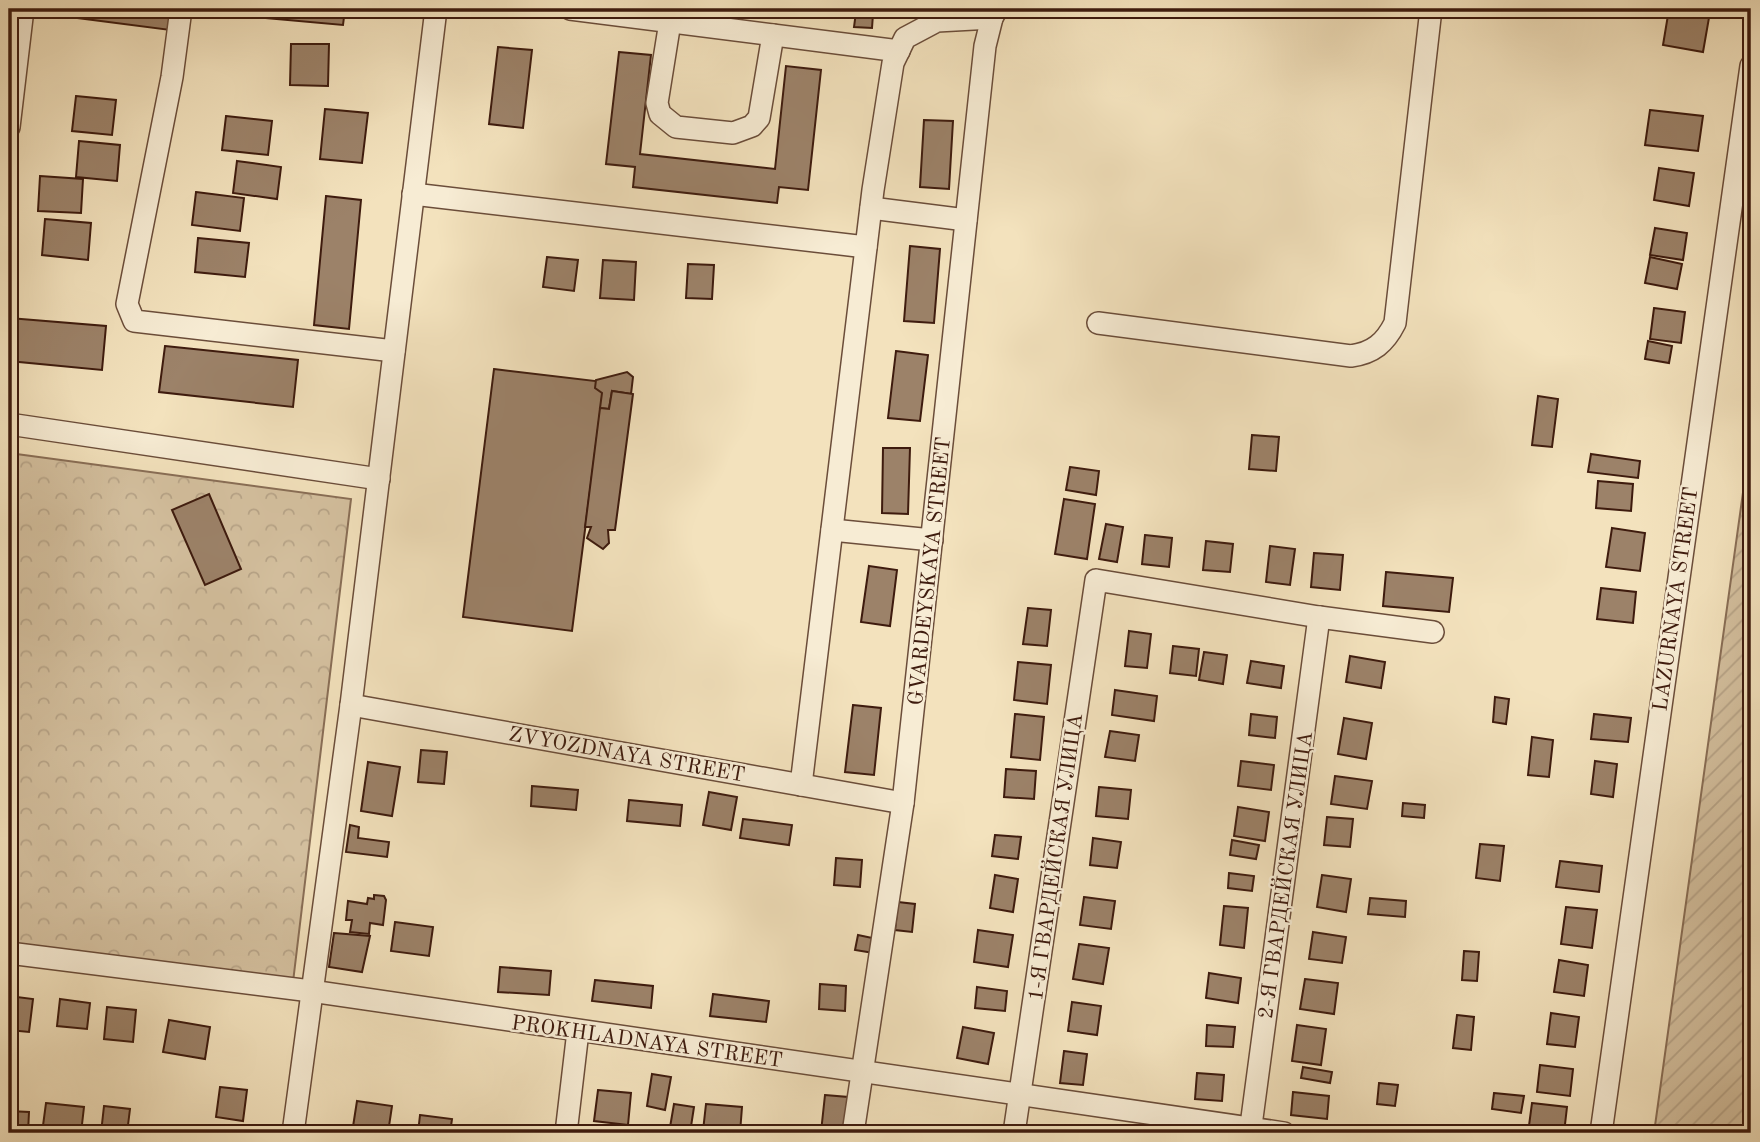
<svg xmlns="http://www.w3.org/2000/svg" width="1760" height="1142" viewBox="0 0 1760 1142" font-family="'Old Standard TT',serif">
	<defs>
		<pattern id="forest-crowns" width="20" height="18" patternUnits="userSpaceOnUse" patternTransform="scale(1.75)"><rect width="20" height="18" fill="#d4c09f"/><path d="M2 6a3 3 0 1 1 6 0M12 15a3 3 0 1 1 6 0" fill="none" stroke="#b7a488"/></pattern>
		<pattern id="garden-furrows" width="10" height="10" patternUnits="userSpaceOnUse" patternTransform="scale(1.75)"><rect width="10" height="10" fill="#d4c09f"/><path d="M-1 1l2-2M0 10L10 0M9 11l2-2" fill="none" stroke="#b7a488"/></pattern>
	</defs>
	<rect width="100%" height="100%" fill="#f3e2bd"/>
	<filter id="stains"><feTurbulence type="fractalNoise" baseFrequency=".00286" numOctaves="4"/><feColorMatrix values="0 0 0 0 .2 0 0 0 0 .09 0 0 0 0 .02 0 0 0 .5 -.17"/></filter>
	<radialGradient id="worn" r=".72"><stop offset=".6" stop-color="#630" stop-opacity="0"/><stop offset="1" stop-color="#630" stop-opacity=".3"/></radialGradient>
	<polygon fill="url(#forest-crowns)" stroke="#896e56" stroke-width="2" points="9,453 351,499 293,982 9,944"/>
	<polygon fill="url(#garden-furrows)" stroke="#896e56" stroke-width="2" points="1751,435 1751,1133 1654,1133"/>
	<g fill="#9c8269" stroke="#3e1b0e" stroke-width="2">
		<polygon points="39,9 173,9 170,30 39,13"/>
		<polygon points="222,9 345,9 343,25 222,14"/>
		<polygon points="1669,9 1710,12 1703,52 1663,45"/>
		<polygon points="856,12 873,14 872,28 854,27"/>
		<polygon points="291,44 329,44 328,86 290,85"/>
		<polygon points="498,47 532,50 523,128 489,124"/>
		<polygon points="619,52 651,55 640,154 775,169 786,66 821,70 808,190 779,187 777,203 633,187 635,167 606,164"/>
		<polygon points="76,96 116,100 112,135 72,131"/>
		<polygon points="325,109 368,113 362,163 320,159"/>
		<polygon points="1650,110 1703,116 1698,151 1645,145"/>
		<polygon points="226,116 272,121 268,155 222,150"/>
		<polygon points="924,120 953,121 949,189 920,187"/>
		<polygon points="79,141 120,145 117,181 76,177"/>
		<polygon points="237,161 281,167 277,199 233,193"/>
		<polygon points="1659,168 1694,173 1689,206 1654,200"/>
		<polygon points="40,176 83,179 81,213 38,211"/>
		<polygon points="196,192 244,198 240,231 192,225"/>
		<polygon points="326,196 361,200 349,329 314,325"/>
		<polygon points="45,219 91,223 88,260 42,255"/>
		<polygon points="1655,228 1687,233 1683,260 1650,255"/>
		<polygon points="198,238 249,243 245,277 195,272"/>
		<polygon points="910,246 940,249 934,323 904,321"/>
		<polygon points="547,257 578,260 574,291 543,287"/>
		<polygon points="1650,257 1682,264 1677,289 1645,283"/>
		<polygon points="603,260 636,262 634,300 600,298"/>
		<polygon points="688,264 714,265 712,299 686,298"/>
		<polygon points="1654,308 1685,312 1681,343 1650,339"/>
		<polygon points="9,318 106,326 102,370 9,361"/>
		<polygon points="1648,341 1672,346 1669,363 1645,359"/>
		<polygon points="165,346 298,360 293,407 159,392"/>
		<polygon points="896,351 928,355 920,421 888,418"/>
		<polygon points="494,369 604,382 572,631 463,617"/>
		<polygon points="627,372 633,377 631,394 612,391 609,409 600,408 602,393 595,388 596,380"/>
		<polygon points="612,391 633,394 615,530 608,530 609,543 603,549 587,538 591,527 585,527 600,408 609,409"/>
		<polygon points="1538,396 1558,399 1552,447 1532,445"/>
		<polygon points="1252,435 1279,437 1276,471 1249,469"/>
		<polygon points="883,448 910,448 908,514 882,513"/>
		<polygon points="1591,454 1640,461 1638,478 1588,472"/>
		<polygon points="1070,467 1099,471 1096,495 1066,490"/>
		<polygon points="1598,481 1633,484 1631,511 1596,508"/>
		<polygon points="209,494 241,569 205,585 172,510"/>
		<polygon points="1064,499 1095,504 1087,559 1055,554"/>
		<polygon points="1106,524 1123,527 1117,562 1099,559"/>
		<polygon points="1612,528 1645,533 1640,571 1606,567"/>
		<polygon points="1145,535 1172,538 1169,567 1142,564"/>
		<polygon points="1206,541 1233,544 1230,572 1203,570"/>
		<polygon points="1270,546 1295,549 1290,585 1266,582"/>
		<polygon points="1314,553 1343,555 1340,590 1311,587"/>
		<polygon points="869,566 897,570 890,626 861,622"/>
		<polygon points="1386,572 1453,578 1449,612 1383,606"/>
		<polygon points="1601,588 1636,592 1633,623 1597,619"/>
		<polygon points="1028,608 1051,610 1047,646 1023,644"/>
		<polygon points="1129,631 1151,634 1147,668 1125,666"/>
		<polygon points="1173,646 1199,649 1196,676 1170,673"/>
		<polygon points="1204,652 1227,655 1223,684 1199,680"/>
		<polygon points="1350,656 1385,662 1381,688 1346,682"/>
		<polygon points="1251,661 1284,666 1281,688 1247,683"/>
		<polygon points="1018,662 1051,665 1047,704 1014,700"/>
		<polygon points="1115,690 1157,696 1154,721 1112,715"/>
		<polygon points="1495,697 1509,699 1506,724 1493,722"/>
		<polygon points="853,705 881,708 874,775 845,772"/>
		<polygon points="1015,714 1044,717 1040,760 1011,757"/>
		<polygon points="1251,714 1277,717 1275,738 1249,735"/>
		<polygon points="1594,714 1631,718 1628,742 1591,739"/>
		<polygon points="1344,718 1372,723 1366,759 1338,754"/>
		<polygon points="1110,731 1139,735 1135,761 1105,757"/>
		<polygon points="1532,737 1553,740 1549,777 1528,775"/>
		<polygon points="421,750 447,752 444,784 418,782"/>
		<polygon points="1241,761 1274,765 1271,790 1238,786"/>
		<polygon points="1595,761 1617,764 1613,797 1591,794"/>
		<polygon points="368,762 400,767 392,816 361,811"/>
		<polygon points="1006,769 1036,771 1034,799 1004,797"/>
		<polygon points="1335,776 1372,781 1367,809 1331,804"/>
		<polygon points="532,786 578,790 576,810 531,806"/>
		<polygon points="1099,787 1131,790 1128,819 1096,816"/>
		<polygon points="709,792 737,797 731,830 703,825"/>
		<polygon points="629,800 682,805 680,826 627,821"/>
		<polygon points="1403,803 1425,805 1424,818 1402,816"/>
		<polygon points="1238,807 1269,812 1265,841 1234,836"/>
		<polygon points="1327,817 1353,819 1350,847 1324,845"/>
		<polygon points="743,819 792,825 789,845 740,838"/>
		<polygon points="350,825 359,827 358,838 389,842 387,857 346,852"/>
		<polygon points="995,835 1021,837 1018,859 992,856"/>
		<polygon points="1093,838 1121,842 1117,868 1090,865"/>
		<polygon points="1232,840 1259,845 1256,859 1230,855"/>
		<polygon points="1480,844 1504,846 1500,881 1476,878"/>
		<polygon points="836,858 862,860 860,887 834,885"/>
		<polygon points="1560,861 1602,866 1599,892 1556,887"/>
		<polygon points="1229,873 1254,876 1252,891 1228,888"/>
		<polygon points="995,875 1018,879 1013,912 990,908"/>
		<polygon points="1322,875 1351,879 1346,912 1317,907"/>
		<polygon points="374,895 384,896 386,900 383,925 370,923 369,934 350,932 352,920 346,920 348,901 367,904 368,898 374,899"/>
		<polygon points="1084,897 1115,901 1111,929 1080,925"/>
		<polygon points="1370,898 1406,901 1405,917 1368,914"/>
		<polygon points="898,902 915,904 912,932 895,930"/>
		<polygon points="1224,906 1248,908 1244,948 1220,945"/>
		<polygon points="1566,907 1597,910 1592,948 1561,944"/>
		<polygon points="395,922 433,927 429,956 391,951"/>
		<polygon points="978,930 1013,935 1008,967 974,962"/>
		<polygon points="1313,932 1346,937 1342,963 1309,959"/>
		<polygon points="334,933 370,936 362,972 329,967"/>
		<polygon points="858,935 877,939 874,953 855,950"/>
		<polygon points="1079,944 1109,948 1103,984 1073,979"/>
		<polygon points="1464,951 1479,952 1477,981 1462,980"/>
		<polygon points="1559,960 1588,965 1584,996 1554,992"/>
		<polygon points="500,967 551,971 549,995 498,992"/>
		<polygon points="1209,973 1241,978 1238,1003 1206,998"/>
		<polygon points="1305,979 1338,983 1334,1014 1300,1009"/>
		<polygon points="595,980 653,986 651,1008 592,1001"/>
		<polygon points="820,984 846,986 845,1011 819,1009"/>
		<polygon points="977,987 1007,991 1005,1011 975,1008"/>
		<polygon points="713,994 769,1001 766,1022 710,1016"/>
		<polygon points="9,996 33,999 29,1032 9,1030"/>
		<polygon points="60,999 90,1003 87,1029 57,1026"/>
		<polygon points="1072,1002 1101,1006 1097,1035 1068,1031"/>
		<polygon points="107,1007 136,1010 133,1042 104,1039"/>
		<polygon points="1551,1013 1579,1017 1575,1047 1547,1044"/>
		<polygon points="1457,1015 1474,1017 1471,1050 1453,1048"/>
		<polygon points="169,1020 210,1027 205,1059 163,1052"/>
		<polygon points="1207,1025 1235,1027 1233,1047 1206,1046"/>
		<polygon points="1297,1025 1326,1029 1321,1065 1292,1061"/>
		<polygon points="963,1027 994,1033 988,1064 957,1058"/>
		<polygon points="1064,1051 1087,1054 1083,1085 1060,1083"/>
		<polygon points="1540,1065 1573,1069 1570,1096 1537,1092"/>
		<polygon points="1303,1067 1332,1072 1330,1083 1301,1078"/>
		<polygon points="1197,1073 1224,1075 1222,1101 1195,1099"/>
		<polygon points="652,1074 671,1077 665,1110 647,1106"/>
		<polygon points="1379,1083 1398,1085 1395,1106 1377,1104"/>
		<polygon points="220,1087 247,1090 243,1121 216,1117"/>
		<polygon points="598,1090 631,1093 628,1125 594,1121"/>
		<polygon points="1293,1092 1329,1096 1327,1119 1291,1115"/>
		<polygon points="1494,1093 1524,1096 1521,1113 1492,1109"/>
		<polygon points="825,1095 848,1097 843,1133 821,1132"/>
		<polygon points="357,1101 392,1106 388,1133 352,1133"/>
		<polygon points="46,1103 84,1107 81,1133 42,1133"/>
		<polygon points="1532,1103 1567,1107 1564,1133 1528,1133"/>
		<polygon points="674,1104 694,1107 690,1133 669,1133"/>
		<polygon points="706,1104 742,1107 740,1133 703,1131"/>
		<polygon points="104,1106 130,1109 127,1133 101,1133"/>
		<polygon points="9,1111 29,1112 28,1133 9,1133"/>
		<polygon points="420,1115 452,1119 450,1133 418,1133"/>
		<polygon points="770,1128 794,1131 793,1133 770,1133"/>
	</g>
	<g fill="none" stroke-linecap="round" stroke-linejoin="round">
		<defs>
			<g id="minor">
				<polyline points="181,9 172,77 127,304 134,321 394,351"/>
				<polyline points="570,9 899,51"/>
				<polyline points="670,22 657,103 660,114 676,127 733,133 752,126 759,118 773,35"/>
				<polyline points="9,127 23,9"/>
				<polyline points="413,194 866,247"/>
				<polyline points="871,208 966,220"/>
				<path d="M 1098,323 L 1351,356 C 1373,353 1385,343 1395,323 L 1431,9"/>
				<polyline points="9,424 379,479"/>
				<polyline points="832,530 932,540"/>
				<polyline points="351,705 903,803"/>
				<polyline points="801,785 873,190 893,63 905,38 937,21 992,18"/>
				<polyline points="9,953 311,991 1284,1133"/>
				<polyline points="293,1133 351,705 436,9"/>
				<polyline points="566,1133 578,1031"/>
				<polyline points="853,1133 903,803 985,46 992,18 997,9"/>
				<polyline points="1014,1133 1096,580 1319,617 1433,632"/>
				<polyline points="1250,1133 1319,617"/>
				<polyline points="1601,1133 1751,66"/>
			</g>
		</defs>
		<use href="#minor" stroke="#6b4d3a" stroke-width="24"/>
		<use href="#minor" stroke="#f7ecd4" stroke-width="21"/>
	</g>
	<g text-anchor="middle" stroke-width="5" stroke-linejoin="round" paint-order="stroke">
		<g font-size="21" fill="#3e1b0e" stroke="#f7ecd4">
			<text transform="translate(929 571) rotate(-84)" y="7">GVARDEYSKAYA STREET</text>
			<text transform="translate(1675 599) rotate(-82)" y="7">LAZURNAYA STREET</text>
			<text transform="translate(627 754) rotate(10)" y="7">ZVYOZDNAYA STREET</text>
			<text transform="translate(1055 857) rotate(-82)" y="7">1-Я ГВАРДЕЙСКАЯ УЛИЦА</text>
			<text transform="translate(1285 875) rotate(-82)" y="7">2-Я ГВАРДЕЙСКАЯ УЛИЦА</text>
			<text transform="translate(647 1041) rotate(8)" y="7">PROKHLADNAYA STREET</text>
		</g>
	</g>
	<rect width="1760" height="1142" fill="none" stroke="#f3e2bd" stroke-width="35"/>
	<rect x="10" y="10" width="1739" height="1121" fill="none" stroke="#3e1b0e" stroke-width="3.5"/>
	<rect x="18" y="18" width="1725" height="1107" fill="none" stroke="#3e1b0e" stroke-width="2"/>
	<rect width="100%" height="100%" filter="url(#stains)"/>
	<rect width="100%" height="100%" fill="url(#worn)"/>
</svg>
